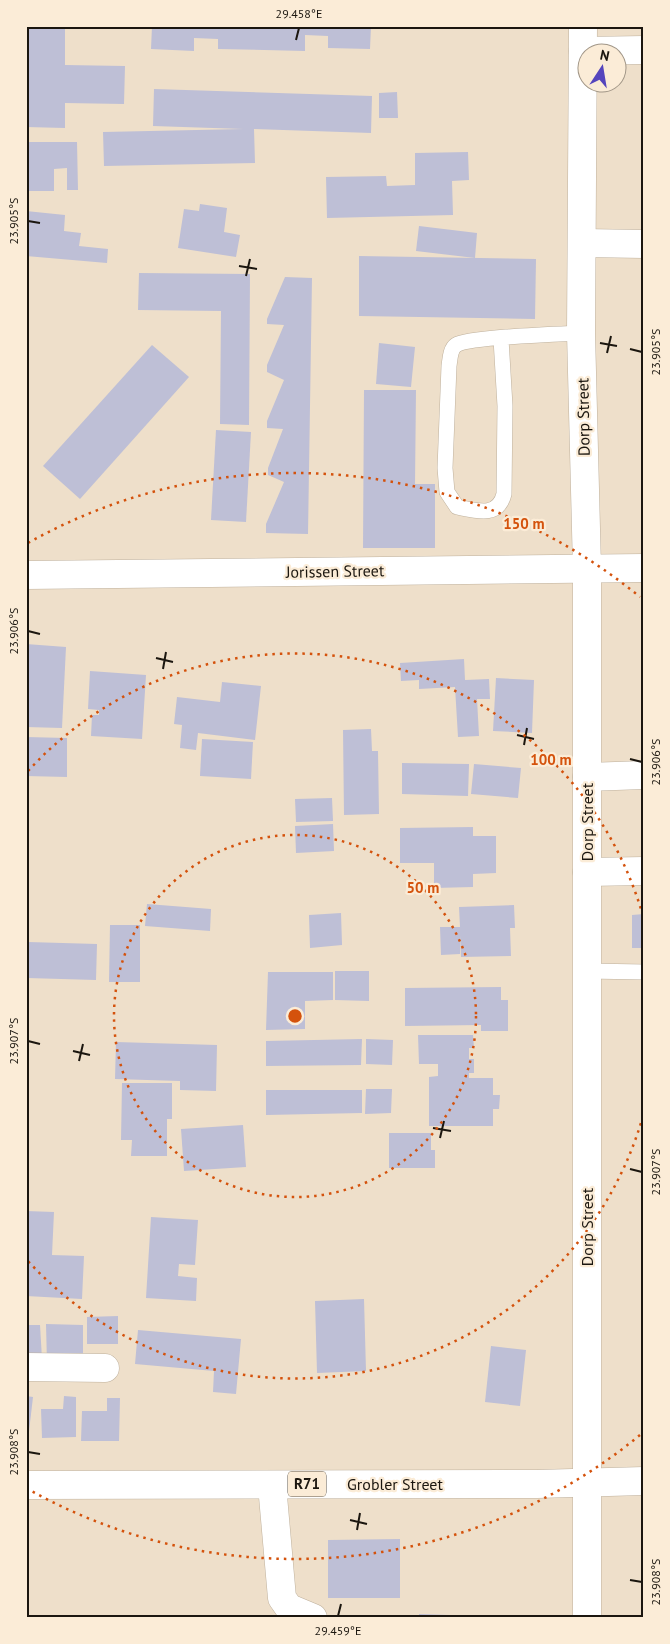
<svg xmlns="http://www.w3.org/2000/svg" width="670" height="1644" viewBox="0 0 670 1644" font-family="'PT Sans',sans-serif">
	<rect width="100%" height="100%" fill="#eedfca"/>
	<g fill="#bebfd6">
		<polygon points="26,26 65,26 65,65 125,66 124,104 65,103 65,128 26,127"/>
		<polygon points="152,26 371,26 370,49 328,48 328,36 305,35 305,51 218,49 218,39 194,38 194,51 151,49"/>
		<polygon points="154,89 372,96 371,133 254,129 255,163 104,166 103,132 243,129 153,126"/>
		<polygon points="397,92 398,118 379,118 379,93"/>
		<polygon points="26,142 77,142 78,190 67,190 67,168 54,169 54,191 26,191"/>
		<polygon points="468,152 469,180 452,181 453,215 327,218 326,177 386,176 387,186 415,185 415,153"/>
		<polygon points="200,204 227,208 224,232 240,235 236,257 178,248 184,209 199,211"/>
		<polygon points="26,211 65,215 64,231 81,233 79,246 108,249 107,263 26,256"/>
		<polygon points="419,226 477,233 475,258 416,251"/>
		<polygon points="359,256 536,259 535,319 359,316"/>
		<polygon points="139,273 250,274 249,425 220,424 221,311 138,310"/>
		<polygon points="285,277 312,278 308,534 266,533 266,524 284,482 268,475 268,468 283,429 267,428 267,421 284,380 267,372 267,365 284,325 267,324 267,319"/>
		<polygon points="379,343 415,347 411,387 376,384"/>
		<polygon points="152,345 189,377 80,499 43,466"/>
		<polygon points="364,390 416,390 415,484 435,484 435,548 363,548"/>
		<polygon points="216,430 251,432 246,522 211,520"/>
		<polygon points="26,644 66,647 62,728 26,727"/>
		<polygon points="464,659 465,680 489,679 490,699 477,699 479,736 458,737 455,687 419,689 419,680 401,681 400,663"/>
		<polygon points="90,671 146,675 142,739 91,736 92,715 99,715 99,710 88,709"/>
		<polygon points="496,678 534,680 532,733 493,731"/>
		<polygon points="222,682 261,686 255,740 198,733 196,750 180,748 182,725 174,724 177,697 220,702"/>
		<polygon points="371,729 372,751 378,751 379,814 344,815 343,730"/>
		<polygon points="26,737 67,738 67,777 26,776"/>
		<polygon points="202,739 253,742 251,779 200,776"/>
		<polygon points="402,763 469,764 468,796 402,794"/>
		<polygon points="474,764 521,768 518,798 471,794"/>
		<polygon points="332,798 333,821 296,822 295,799"/>
		<polygon points="333,824 334,851 296,853 295,826"/>
		<polygon points="473,827 473,836 496,836 496,873 473,874 473,887 434,888 434,863 400,863 400,828"/>
		<polygon points="147,904 211,909 210,931 145,926"/>
		<polygon points="514,905 515,928 510,928 511,956 461,957 460,935 460,954 441,955 440,927 460,927 459,907"/>
		<polygon points="341,913 342,945 310,948 309,915"/>
		<polygon points="644,914 644,948 632,948 632,915"/>
		<polygon points="110,925 140,925 140,982 109,982"/>
		<polygon points="28,942 97,944 96,980 27,978"/>
		<polygon points="335,971 369,971 369,1001 335,1000"/>
		<polygon points="268,972 333,972 333,1000 305,1001 305,1029 266,1030"/>
		<polygon points="501,987 501,1000 508,1000 508,1031 481,1031 481,1025 405,1026 405,988"/>
		<polygon points="418,1035 473,1035 474,1048 469,1048 469,1059 474,1059 474,1073 469,1073 469,1078 493,1078 493,1095 500,1095 499,1109 493,1109 493,1126 429,1126 429,1077 438,1076 438,1064 419,1064"/>
		<polygon points="362,1039 361,1065 266,1066 266,1041"/>
		<polygon points="366,1039 393,1040 392,1065 366,1064"/>
		<polygon points="116,1042 217,1045 216,1091 180,1090 180,1081 115,1079"/>
		<polygon points="122,1083 172,1083 172,1119 167,1119 167,1156 131,1156 132,1140 121,1140"/>
		<polygon points="366,1089 392,1089 391,1113 365,1114"/>
		<polygon points="266,1090 362,1090 362,1113 266,1115"/>
		<polygon points="243,1125 246,1167 184,1171 181,1129"/>
		<polygon points="389,1133 431,1133 431,1150 435,1150 435,1168 389,1168"/>
		<polygon points="26,1211 54,1212 52,1255 84,1256 82,1299 26,1296"/>
		<polygon points="151,1217 198,1220 195,1265 179,1264 178,1276 197,1278 196,1301 146,1298"/>
		<polygon points="364,1299 366,1371 317,1373 315,1301"/>
		<polygon points="118,1316 118,1344 87,1344 87,1317"/>
		<polygon points="46,1324 83,1325 83,1364 47,1364"/>
		<polygon points="26,1325 40,1325 42,1359 26,1359"/>
		<polygon points="138,1330 241,1339 236,1394 213,1392 214,1371 135,1364"/>
		<polygon points="491,1346 526,1350 520,1406 485,1402"/>
		<polygon points="26,1396 33,1397 28,1440 26,1440"/>
		<polygon points="64,1396 76,1397 76,1437 42,1438 41,1409 63,1409"/>
		<polygon points="107,1398 120,1398 119,1441 81,1441 82,1411 107,1411"/>
		<polygon points="400,1539 400,1598 328,1598 328,1540"/>
		<polygon points="419,1614 479,1616 479,1618 419,1618"/>
	</g>
	<g fill="none" stroke-linecap="round" stroke-linejoin="round">
		<defs>
			<g id="lane">
				<path d="M 501,339 L 505,406 L 504,494 C 498,518 477,511 457,507 L 447,492 L 445,468 L 449,366 C 450,360 450,349 456,345 C 468,337 561,334 581,333"/>
				<polyline points="587,971 644,972"/>
			</g>
			<g id="street">
				<polyline points="583,51 644,50"/>
				<polyline points="583,243 644,244"/>
				<polyline points="26,575 644,568"/>
				<polyline points="587,777 644,775"/>
				<polyline points="587,872 644,871"/>
				<polyline points="26,1367 105,1368"/>
				<polyline points="272,1485 282,1598 289,1608 313,1618"/>
			</g>
			<polyline id="secondary" points="583,26 581,333 587,568 587,1618"/>
			<polyline id="primary" points="26,1485 537,1484 644,1481"/>
		</defs>
		<use href="#lane" stroke="#bfb19d" stroke-width="16"/>
		<use href="#street" stroke="#bfb19d" stroke-width="29"/>
		<use href="#secondary" stroke="#bfb19d" stroke-width="29"/>
		<use href="#primary" stroke="#bfb19d" stroke-width="29"/>
		<use href="#lane" stroke="#fff" stroke-width="15"/>
		<use href="#street" stroke="#fff" stroke-width="28"/>
		<use href="#secondary" stroke="#fff" stroke-width="28"/>
		<use href="#primary" stroke="#fff" stroke-width="28"/>
	</g>
	<path fill="none" stroke="#1b160f" stroke-width="2" d="M 296,40 L 299,28M 28,221 L 40,223M 239,266 L 257,269M 246,276 L 250,259M 600,343 L 617,346M 630,349 L 642,352M 607,353 L 611,336M 28,631 L 40,634M 156,658 L 173,662M 163,669 L 166,652M 517,735 L 534,739M 524,745 L 527,728M 630,759 L 642,762M 28,1041 L 40,1044M 73,1051 L 90,1055M 79,1061 L 83,1044M 433,1128 L 451,1131M 440,1138 L 444,1121M 630,1169 L 642,1172M 28,1452 L 40,1454M 350,1520 L 367,1524M 357,1530 L 360,1513M 630,1580 L 642,1582M 338,1616 L 341,1604"/>
	<g fill="none" stroke="#d4520c" stroke-width="2.5" stroke-dasharray="2.5 5">
		<circle cx="295" cy="1016" r="181"/>
		<path d="M643 1116A362 362 0 0 1 28 1261M28 771A362 362 0 0 1 643 916"/>
		<path d="M640 1435A543 543 0 0 1 28 1489M28 543A543 543 0 0 1 640 597"/>
	</g>
	<g text-anchor="middle" stroke-width="4.5" stroke-linejoin="round" paint-order="stroke">
		<rect fill="#fbecd7" stroke="#5e564b" stroke-width="1" x="288" y="1471.5" width="38" height="25" rx="4"/>
		<g font-size="15" font-weight="bold" fill="#1b160f">
			<text x="307" y="1489">R71</text>
		</g>
		<g font-size="16" fill="#1b160f" stroke="#fbecd7">
			<text transform="translate(583 417) rotate(-91)" y="6">Dorp Street</text>
			<text transform="translate(335 571) rotate(-1)" y="6">Jorissen Street</text>
			<text transform="translate(587 822) rotate(-90)" y="6">Dorp Street</text>
			<text transform="translate(587 1227) rotate(-90)" y="6">Dorp Street</text>
			<text x="395" y="1490">Grobler Street</text>
		</g>
	</g>
	<circle cx="295" cy="1016" r="8" fill="#d4520c" stroke="#fbecd7" stroke-width="2.5"/>
	<g font-size="15" text-anchor="middle" font-weight="bold" fill="#d4520c" stroke="#fbecd7" stroke-width="4.5" stroke-linejoin="round" paint-order="stroke">
		<text x="524" y="529">150 m</text>
		<text x="551" y="765">100 m</text>
		<text x="423" y="893">50 m</text>
	</g>
	<rect width="670" height="1644" fill="none" stroke="#fbecd7" stroke-width="55"/>
	<g transform="translate(602 68) rotate(12)"><circle r="24" fill="#fbecd7" stroke="#a19687"/>
	<path d="M0-4L9 19L0 12L-9 19Z" fill="#5545bd"/>
	<text y="-8" font-size="14" font-weight="bold" text-anchor="middle" fill="#1b160f">N</text>
	</g>
	<rect x="28" y="28" width="614" height="1588" fill="none" stroke="#1b160f" stroke-width="2"/>
	<g font-size="12" text-anchor="middle" fill="#1b160f">
		<text x="299" y="18">29.458°E</text>
		<text transform="translate(14 221) rotate(-90)" y="4">23.905°S</text>
		<text transform="translate(656 352) rotate(-90)" y="4">23.905°S</text>
		<text transform="translate(14 631) rotate(-90)" y="4">23.906°S</text>
		<text transform="translate(656 762) rotate(-90)" y="4">23.906°S</text>
		<text transform="translate(14 1041) rotate(-90)" y="4">23.907°S</text>
		<text transform="translate(656 1172) rotate(-90)" y="4">23.907°S</text>
		<text transform="translate(14 1452) rotate(-90)" y="4">23.908°S</text>
		<text transform="translate(656 1582) rotate(-90)" y="4">23.908°S</text>
		<text x="338" y="1635">29.459°E</text>
	</g>
</svg>
